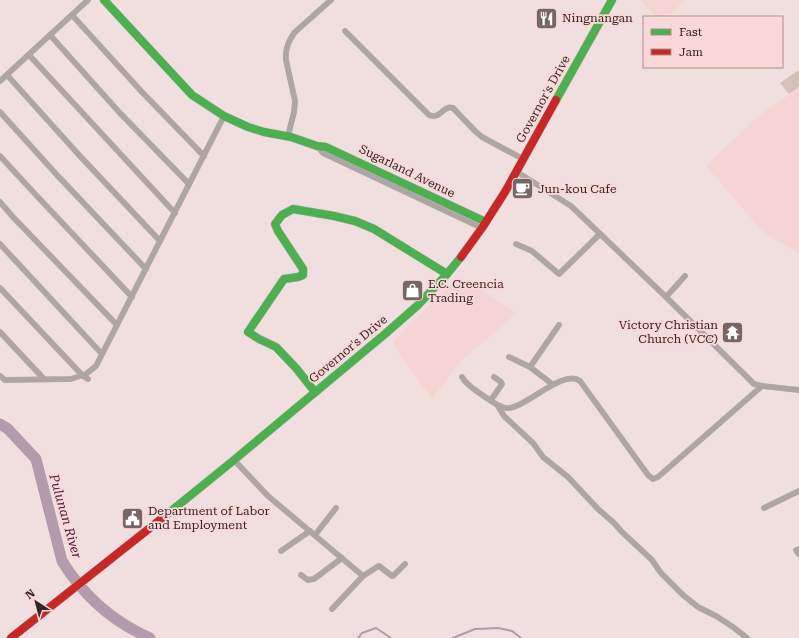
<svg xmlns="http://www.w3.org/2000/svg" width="799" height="638" viewBox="0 0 799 638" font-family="'Roboto Serif',serif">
	<rect width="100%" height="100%" fill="#f1dfdf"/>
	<g fill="#f4d5d4">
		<polygon points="640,0 685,0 668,17 656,17"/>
		<polygon points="799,88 799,254 763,232 706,166 757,117"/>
		<polygon points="459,276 517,313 460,362 432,399 400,355 393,341"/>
	</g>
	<polygon fill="#d6c2b4" points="799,70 799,87 789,94 780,83"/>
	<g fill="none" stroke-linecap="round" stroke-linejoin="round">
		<g stroke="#b49aad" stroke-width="2">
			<polyline points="358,638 362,633 376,628 391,638"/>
			<polyline points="453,638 475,629 498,628 512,631 521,638"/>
		</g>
		<path stroke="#b49aad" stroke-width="11" d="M 0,424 L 8,429 L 36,459 L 62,561 C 83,595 113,622 150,638"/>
		<defs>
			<g id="street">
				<polyline points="72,15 141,91 204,156"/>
				<path d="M 345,31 L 429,115 C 441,120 442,105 453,108 L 475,131 L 482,137 L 523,159"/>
				<polyline points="50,35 119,112 189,184"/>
				<polyline points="29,55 175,213"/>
				<polyline points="7,75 79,155 160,241"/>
				<polyline points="0,81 88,0"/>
				<polyline points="0,112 57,175 146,269"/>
				<path d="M 288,136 L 294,112 L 295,101 L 286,60 C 285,50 288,41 295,32 L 331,0"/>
				<polyline points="317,146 323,153 482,228"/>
				<polyline points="0,156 36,195 132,297"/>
				<polyline points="517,172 571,206 666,297 754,384 762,386 799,390"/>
				<polyline points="0,202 13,217 117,325"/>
				<polyline points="0,244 102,354"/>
				<polyline points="516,244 532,251 559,274 600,234"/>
				<polyline points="0,288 83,376 88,379"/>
				<polyline points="666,297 685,276"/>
				<polyline points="0,332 44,379"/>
				<polyline points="509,357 530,367"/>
				<polyline points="0,376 5,380 71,379 86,374 96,366 224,116"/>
				<path d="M 462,377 C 467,386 477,391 485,397 C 492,401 499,408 507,408 C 525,409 563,368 580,381 L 648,475 L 653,479 L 658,477 L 762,386"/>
				<polyline points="552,384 530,367 559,325"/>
				<polyline points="491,400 502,384 501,382 494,377"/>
				<polyline points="498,406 504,416 533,443 543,457 568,477 598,509 614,523 622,532 652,560 661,573 683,595 698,607 716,616 733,627 747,638"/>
				<polyline points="234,460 268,496 363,576 377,567 379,566 392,576 393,576 405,564"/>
				<polyline points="764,508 799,491"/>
				<polyline points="315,535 336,508"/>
				<polyline points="799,549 796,550 799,554"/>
				<polyline points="281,551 310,531"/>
				<polyline points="301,575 308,580 314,579 342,558"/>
				<polyline points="332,609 363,576"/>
			</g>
			<g id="fast">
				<polyline points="104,0 192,95 224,116 248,127 264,132 291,137 317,146 326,147 486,222"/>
				<polyline points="556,100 612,0"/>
				<polyline points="315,392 296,368 276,347 259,339 248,332 284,279 298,277 303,275 303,269 278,231 275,224 282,215 293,209 334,216 355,221 374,229 447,274"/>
				<polyline points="165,516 234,460 385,334 418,305 447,274 461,257"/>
			</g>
			<g id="jam">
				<polyline points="461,257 482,228 505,192 556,100"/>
				<polyline points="11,638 165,516"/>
			</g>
		</defs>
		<use href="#street" stroke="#c9bcbb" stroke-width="6"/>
		<use href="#fast" stroke="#c9bcbb" stroke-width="9"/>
		<use href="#jam" stroke="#c9bcbb" stroke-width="9"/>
		<use href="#street" stroke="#aea6a4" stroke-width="5.5"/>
		<use href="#fast" stroke="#4caf50" stroke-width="8"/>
		<use href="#jam" stroke="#c62828" stroke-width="8"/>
	</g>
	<defs>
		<symbol id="restaurant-square" viewBox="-11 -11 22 22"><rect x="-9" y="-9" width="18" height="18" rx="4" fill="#756766" stroke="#f9d8d7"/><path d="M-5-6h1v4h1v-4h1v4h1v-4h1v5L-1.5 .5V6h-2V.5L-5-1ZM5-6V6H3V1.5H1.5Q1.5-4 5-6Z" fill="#fff"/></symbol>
		<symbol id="cafe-square" viewBox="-11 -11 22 22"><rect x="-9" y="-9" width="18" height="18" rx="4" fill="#756766" stroke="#f9d8d7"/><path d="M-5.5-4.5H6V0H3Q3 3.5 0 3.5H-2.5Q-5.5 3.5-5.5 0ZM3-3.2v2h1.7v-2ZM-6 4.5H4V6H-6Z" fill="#fff"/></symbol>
		<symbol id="shop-square" viewBox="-11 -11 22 22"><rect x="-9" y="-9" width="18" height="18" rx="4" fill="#756766" stroke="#f9d8d7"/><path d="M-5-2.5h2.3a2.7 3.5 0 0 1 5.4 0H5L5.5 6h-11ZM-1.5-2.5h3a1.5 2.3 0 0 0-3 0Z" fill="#fff"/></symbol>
		<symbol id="temple-square" viewBox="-11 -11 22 22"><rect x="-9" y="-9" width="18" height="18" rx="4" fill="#756766" stroke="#f9d8d7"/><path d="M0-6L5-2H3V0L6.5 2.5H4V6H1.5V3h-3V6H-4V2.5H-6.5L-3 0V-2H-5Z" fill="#fff"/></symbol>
		<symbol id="civic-square" viewBox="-11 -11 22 22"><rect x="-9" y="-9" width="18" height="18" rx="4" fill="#756766" stroke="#f9d8d7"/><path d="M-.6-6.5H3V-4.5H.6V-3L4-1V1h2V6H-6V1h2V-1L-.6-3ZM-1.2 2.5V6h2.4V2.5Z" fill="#fff"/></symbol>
	</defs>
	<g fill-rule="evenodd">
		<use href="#restaurant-square" x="534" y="6" width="25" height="25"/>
		<use href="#cafe-square" x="510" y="176" width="25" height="25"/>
		<use href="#shop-square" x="400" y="278" width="25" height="25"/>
		<use href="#temple-square" x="720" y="320" width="25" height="25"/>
		<use href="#civic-square" x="120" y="506" width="25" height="25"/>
	</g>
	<g text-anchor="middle" stroke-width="3.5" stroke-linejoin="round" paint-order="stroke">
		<g font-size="12" fill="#322625" stroke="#f9d8d7" text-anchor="start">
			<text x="562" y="22">Ningnangan</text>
			<text x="538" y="193">Jun-kou Cafe</text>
			<text x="428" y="288">E.C. Creencia<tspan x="428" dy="14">Trading</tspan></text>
			<text x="718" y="329" text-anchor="end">Victory Christian<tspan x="718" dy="14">Church (VCC)</tspan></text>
			<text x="148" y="515">Department of Labor<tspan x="148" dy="14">and Employment</tspan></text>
		</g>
		<g font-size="12" fill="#322625" stroke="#f9d8d7">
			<text transform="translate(543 99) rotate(-61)" y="4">Governor's Drive</text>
			<text transform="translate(407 171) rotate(26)" y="4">Sugarland Avenue</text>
			<text transform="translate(348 349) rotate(-40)" y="4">Governor's Drive</text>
		</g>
		<g font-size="13" font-style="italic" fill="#471f45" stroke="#f9d8d7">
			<text transform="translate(66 516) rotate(74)" y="5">Pulunan River</text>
		</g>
	</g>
	<rect x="643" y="16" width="140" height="52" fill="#f9d8d7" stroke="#a99190"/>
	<rect x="651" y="29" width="20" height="6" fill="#4caf50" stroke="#a99190"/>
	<text x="679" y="36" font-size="12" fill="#322625">Fast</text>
	<rect x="651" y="49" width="20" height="6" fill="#c62828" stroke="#a99190"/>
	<text x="679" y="56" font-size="12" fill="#322625">Jam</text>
	<g transform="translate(36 602) rotate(324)" stroke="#f9d8d7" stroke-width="3" paint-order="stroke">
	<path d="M0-3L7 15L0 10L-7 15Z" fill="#322625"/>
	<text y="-6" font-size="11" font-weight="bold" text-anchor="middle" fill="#322625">N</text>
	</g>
</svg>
